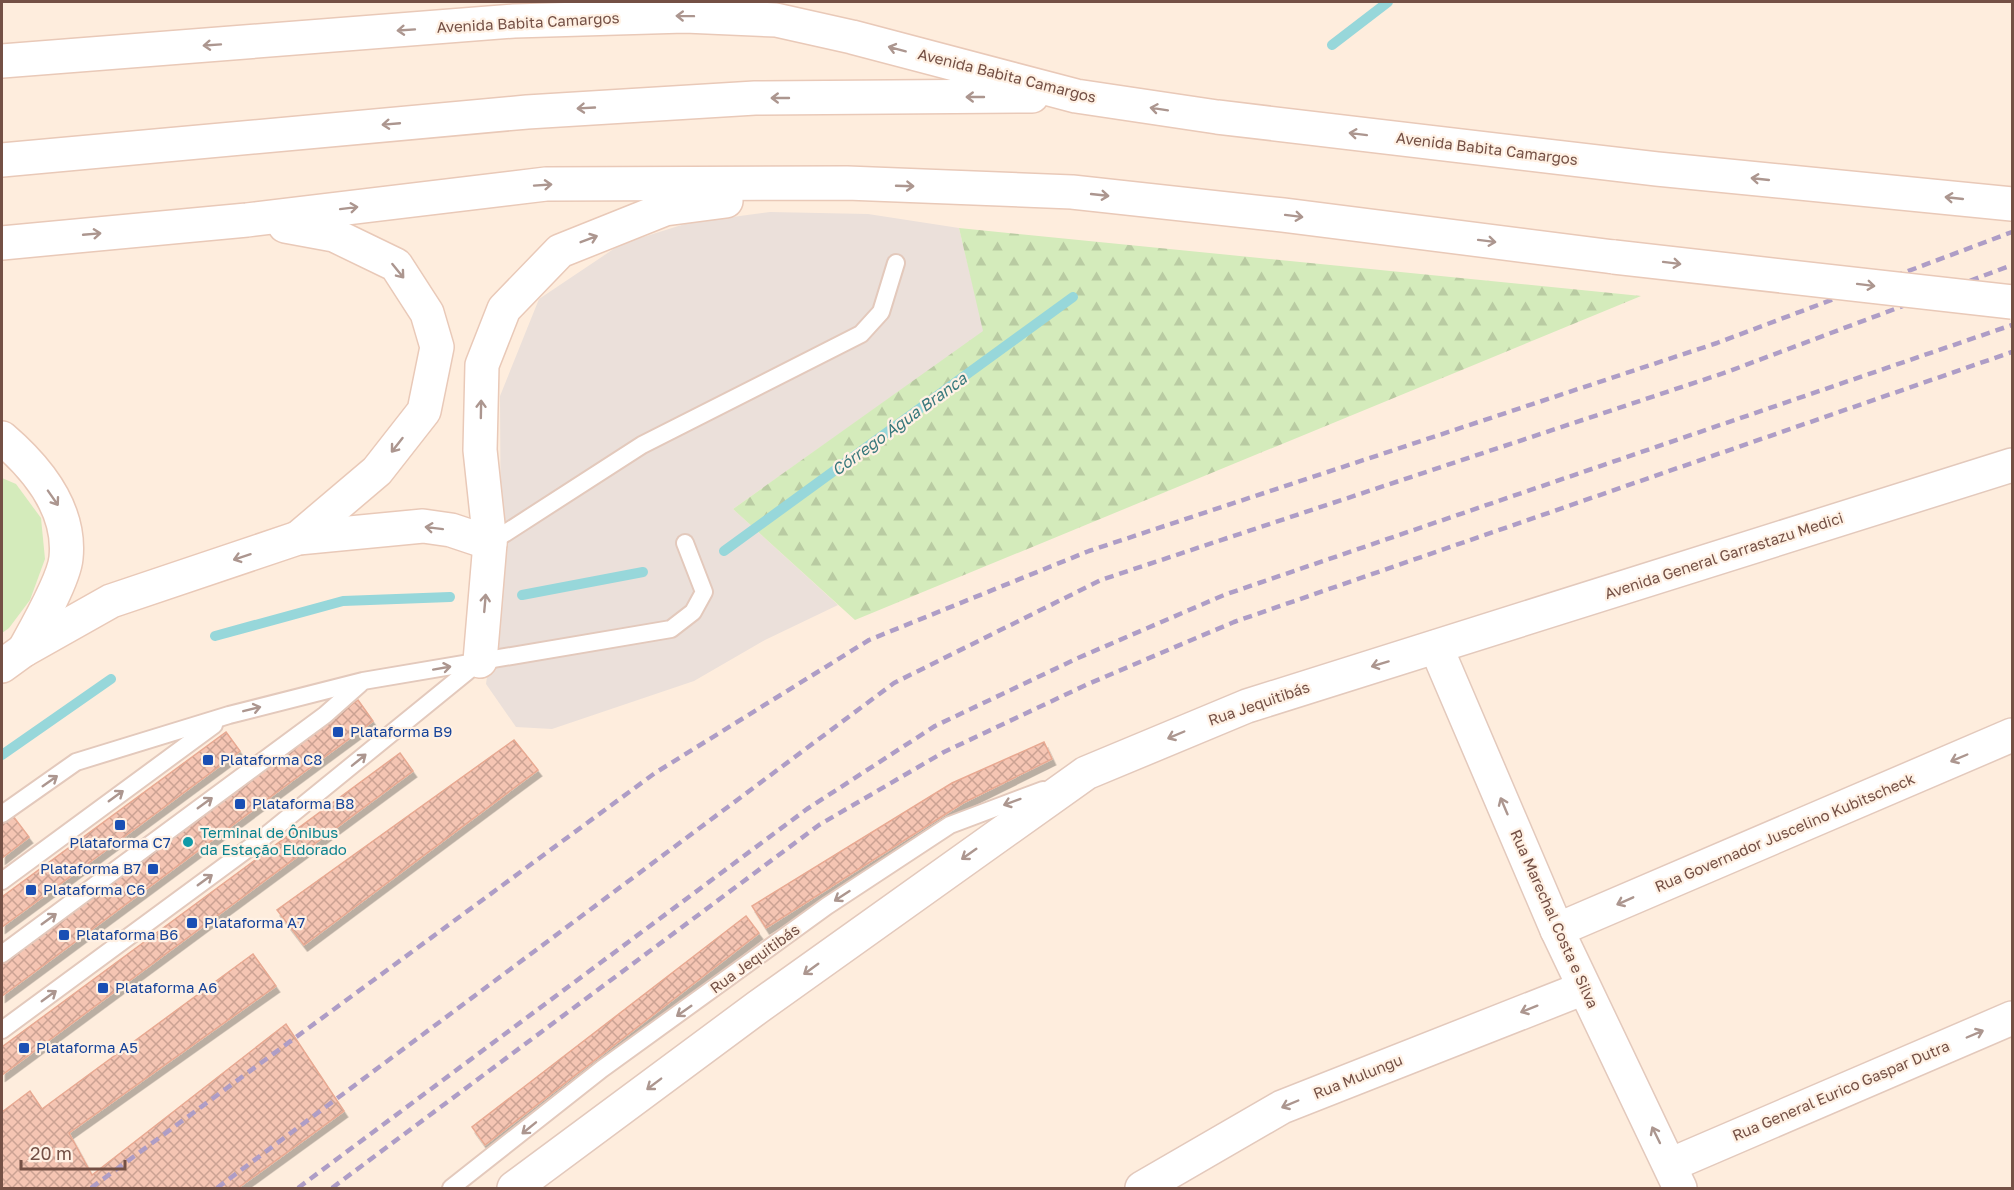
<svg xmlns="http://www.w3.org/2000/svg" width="2014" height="1190" viewBox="0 0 2014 1190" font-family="'Golos Text',sans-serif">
	<defs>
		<pattern id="forest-firs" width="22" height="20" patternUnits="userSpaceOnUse" patternTransform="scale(1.5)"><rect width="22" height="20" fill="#d4ebbb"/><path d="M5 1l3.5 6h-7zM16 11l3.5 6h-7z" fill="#b9cba2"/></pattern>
		<pattern id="building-cross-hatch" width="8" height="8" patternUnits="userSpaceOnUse" patternTransform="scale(1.5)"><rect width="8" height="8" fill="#f5c5b3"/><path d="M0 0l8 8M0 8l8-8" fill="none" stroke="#cba293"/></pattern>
		<filter id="shadow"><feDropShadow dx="3.5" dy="6" stdDeviation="0" flood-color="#0004"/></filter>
	</defs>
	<rect width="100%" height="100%" fill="#feeddd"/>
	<polygon fill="#ebe0da" points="770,212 868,214 959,228 984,331 733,509 838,605 765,640 694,681 552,729 516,727 486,684 501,572 500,396 539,299 621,244 688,223"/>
	<polygon fill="url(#forest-firs)" points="959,228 1641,296 855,620 733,509 983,331"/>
	<polygon fill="#d4ebbb" points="2,478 16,484 41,518 45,559 30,600 9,628 2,633"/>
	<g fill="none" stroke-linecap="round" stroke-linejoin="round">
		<g stroke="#97d7da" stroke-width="10">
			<polyline points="1332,45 1388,2"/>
			<polyline points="724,551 1073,297"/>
			<polyline points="522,595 643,572"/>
			<polyline points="215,636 343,601 450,597"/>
			<polyline points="2,755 111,679"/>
		</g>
	</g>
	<g fill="url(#building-cross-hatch)" stroke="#e8a992" stroke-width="1.5" filter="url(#shadow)">
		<polygon points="358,700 373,721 2,996 2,963"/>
		<polygon points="226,732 240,751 2,927 2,897"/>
		<polygon points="514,740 538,770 304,945 277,910"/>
		<polygon points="1044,742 1052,759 963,803 766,928 752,906 952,783"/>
		<polygon points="400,753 413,771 2,1075 2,1047"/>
		<polygon points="13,816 29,837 2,858 2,824"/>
		<polygon points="746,916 759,933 485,1145 472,1127"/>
		<polygon points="253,954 276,986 69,1133 92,1175 286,1024 344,1111 238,1188 2,1188 2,1112 30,1091 42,1109"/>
	</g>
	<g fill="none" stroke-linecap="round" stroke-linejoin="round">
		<defs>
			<g id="lane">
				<polyline points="490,543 642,445 861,334 881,312 896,263"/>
				<polyline points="2,814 76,762 229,715 363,681 671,629 693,612 704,592 685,543"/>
				<polyline points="2,881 214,725"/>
				<polyline points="2,954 325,715 360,684"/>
				<polyline points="2,1030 264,837 479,662"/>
				<polyline points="451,1188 602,1069 827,906 950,825 1043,790"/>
			</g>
			<g id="street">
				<polyline points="1436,647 1557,930 1680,1188"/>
				<polyline points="1557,930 2012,735"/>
				<polyline points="1670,1165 2012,1018"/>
				<polyline points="514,1188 758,1007 1086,773 1247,706 2012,465"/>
				<polyline points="1142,1188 1282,1107 1584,988"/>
			</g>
			<g id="secondary">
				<polyline points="2,61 514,21 685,16 776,20 852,37 1076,96 1217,117 1657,169 2012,204"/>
				<polyline points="2,160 527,112 755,98 1032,96"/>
				<polyline points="285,226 334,235 396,265 427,313 437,347 424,411 377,471 298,538"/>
				<polyline points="2,243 247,220 546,184 847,183 1072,192 1283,215 1614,257"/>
				<path d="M 2,438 C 37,468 71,510 66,558 C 64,580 35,630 24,650"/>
				<polyline points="480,661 490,543 480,450 482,365 504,309 560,251 665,209 726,201"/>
				<polyline points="2,666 24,650 111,601 298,538 423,526 451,530 490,543"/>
			</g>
		</defs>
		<use href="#lane" stroke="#e3c9bc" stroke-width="20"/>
		<use href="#street" stroke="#e3c9bc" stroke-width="36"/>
		<use href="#secondary" stroke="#e9c9b8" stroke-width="36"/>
		<use href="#lane" stroke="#fff" stroke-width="16"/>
		<use href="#street" stroke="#fff" stroke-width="33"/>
		<use href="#secondary" stroke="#fff" stroke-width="33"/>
		<g stroke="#ae9dc6" stroke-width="4.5" stroke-dasharray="9 6" stroke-linecap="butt">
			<polyline points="91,1188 655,773 869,640 1089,551 1717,343 2012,232"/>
			<polyline points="217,1188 894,683 1101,580 1727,372 2012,265"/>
			<polyline points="298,1188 807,809 935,726 1078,658 1224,595 2012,325"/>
			<polyline points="332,1188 819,825 944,752 1088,684 1234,622 2012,352"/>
		</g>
		<defs>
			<polyline id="secondary-bridge" points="1614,257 2012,302"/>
		</defs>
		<use href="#secondary-bridge" stroke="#e9c9b8" stroke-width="36" stroke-linecap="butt"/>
		<use href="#secondary-bridge" stroke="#fff" stroke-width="33"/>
	</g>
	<defs><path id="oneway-shaft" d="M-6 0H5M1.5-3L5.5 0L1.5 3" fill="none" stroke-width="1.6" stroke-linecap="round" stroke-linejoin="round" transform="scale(1.5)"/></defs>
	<g stroke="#ac968f">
		<use href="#oneway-shaft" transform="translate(685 16) rotate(-179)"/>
		<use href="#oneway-shaft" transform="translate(406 30) rotate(176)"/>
		<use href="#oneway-shaft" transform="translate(212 45) rotate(176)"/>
		<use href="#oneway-shaft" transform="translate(897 49) rotate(-165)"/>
		<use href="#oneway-shaft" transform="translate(975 97) rotate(180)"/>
		<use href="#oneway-shaft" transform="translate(780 98) rotate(180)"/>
		<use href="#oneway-shaft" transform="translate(586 108) rotate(177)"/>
		<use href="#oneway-shaft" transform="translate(1159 109) rotate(-171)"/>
		<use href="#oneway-shaft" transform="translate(391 124) rotate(175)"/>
		<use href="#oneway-shaft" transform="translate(1358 134) rotate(-173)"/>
		<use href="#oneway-shaft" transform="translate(1760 179) rotate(-174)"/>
		<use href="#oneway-shaft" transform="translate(543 185) rotate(-4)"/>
		<use href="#oneway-shaft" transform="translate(905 186) rotate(2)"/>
		<use href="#oneway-shaft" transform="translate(1100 195) rotate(6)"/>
		<use href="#oneway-shaft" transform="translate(1954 198) rotate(-174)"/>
		<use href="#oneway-shaft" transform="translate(349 208) rotate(-7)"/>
		<use href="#oneway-shaft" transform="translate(1294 216) rotate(7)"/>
		<use href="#oneway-shaft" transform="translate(92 234) rotate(-5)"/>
		<use href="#oneway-shaft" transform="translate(589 239) rotate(-21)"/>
		<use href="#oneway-shaft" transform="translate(1487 241) rotate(7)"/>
		<use href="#oneway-shaft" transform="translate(1672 263) rotate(7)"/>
		<use href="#oneway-shaft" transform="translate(398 271) rotate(51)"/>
		<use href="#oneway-shaft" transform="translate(1866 285) rotate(7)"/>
		<use href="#oneway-shaft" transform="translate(481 409) rotate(-89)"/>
		<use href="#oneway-shaft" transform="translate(397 445) rotate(128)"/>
		<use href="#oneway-shaft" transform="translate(53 498) rotate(55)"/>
		<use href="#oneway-shaft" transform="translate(434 528) rotate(-173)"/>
		<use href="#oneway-shaft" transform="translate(242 557) rotate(162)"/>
		<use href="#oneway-shaft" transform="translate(485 603) rotate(-85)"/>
		<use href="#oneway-shaft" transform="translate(1380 664) rotate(163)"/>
		<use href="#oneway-shaft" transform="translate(442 668) rotate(-10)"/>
		<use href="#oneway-shaft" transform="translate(252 709) rotate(-14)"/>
		<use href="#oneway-shaft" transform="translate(1176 735) rotate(157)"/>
		<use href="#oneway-shaft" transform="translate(1959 758) rotate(157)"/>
		<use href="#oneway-shaft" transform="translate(359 760) rotate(-39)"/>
		<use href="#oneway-shaft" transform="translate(50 781) rotate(-35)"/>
		<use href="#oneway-shaft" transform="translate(116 796) rotate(-36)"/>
		<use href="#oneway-shaft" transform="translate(1012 802) rotate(160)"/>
		<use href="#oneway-shaft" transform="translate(205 803) rotate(-36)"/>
		<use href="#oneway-shaft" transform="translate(1504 806) rotate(-113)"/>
		<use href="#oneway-shaft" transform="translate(969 854) rotate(145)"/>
		<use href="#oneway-shaft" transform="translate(205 880) rotate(-36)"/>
		<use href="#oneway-shaft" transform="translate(842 896) rotate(147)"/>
		<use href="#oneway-shaft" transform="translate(1625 901) rotate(156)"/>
		<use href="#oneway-shaft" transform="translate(49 919) rotate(-36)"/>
		<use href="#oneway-shaft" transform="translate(811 969) rotate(144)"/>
		<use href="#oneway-shaft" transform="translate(49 996) rotate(-36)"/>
		<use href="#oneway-shaft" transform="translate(1529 1009) rotate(158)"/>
		<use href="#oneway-shaft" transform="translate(684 1011) rotate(145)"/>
		<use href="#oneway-shaft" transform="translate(1975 1034) rotate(-23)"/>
		<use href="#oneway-shaft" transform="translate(654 1084) rotate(143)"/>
		<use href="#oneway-shaft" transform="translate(1290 1104) rotate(157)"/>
		<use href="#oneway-shaft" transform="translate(529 1128) rotate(141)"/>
		<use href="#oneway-shaft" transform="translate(1656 1135) rotate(-116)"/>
	</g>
	<g fill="#1a4fb4" stroke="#fff1e4" stroke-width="2">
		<rect x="332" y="726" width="12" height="12" rx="3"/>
		<rect x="202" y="754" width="12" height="12" rx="3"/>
		<rect x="234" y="798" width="12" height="12" rx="3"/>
		<rect x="114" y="819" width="12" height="12" rx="3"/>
		<rect x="147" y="863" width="12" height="12" rx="3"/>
		<rect x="25" y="884" width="12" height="12" rx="3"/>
		<rect x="186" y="917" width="12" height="12" rx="3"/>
		<rect x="58" y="929" width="12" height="12" rx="3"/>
		<rect x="97" y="982" width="12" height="12" rx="3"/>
		<rect x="18" y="1042" width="12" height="12" rx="3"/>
	</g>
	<circle fill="#0f9aa8" stroke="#fff1e4" stroke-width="2" cx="188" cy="842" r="6"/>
	<g text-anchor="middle" stroke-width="4.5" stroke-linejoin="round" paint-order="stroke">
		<g font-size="15" fill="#745045" stroke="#fff1e4">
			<text transform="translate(528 23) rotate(-3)" y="5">Avenida Babita Camargos</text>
			<text transform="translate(1007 76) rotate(14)" y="5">Avenida Babita Camargos</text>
			<text transform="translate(1487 149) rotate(7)" y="5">Avenida Babita Camargos</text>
			<text transform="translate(1724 556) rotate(-18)" y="5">Avenida General Garrastazu Medici</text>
			<text transform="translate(1259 704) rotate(-19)" y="5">Rua Jequitibás</text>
			<text transform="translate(1785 833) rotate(-23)" y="5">Rua Governador Juscelino Kubitscheck</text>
			<text transform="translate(1554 919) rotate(66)" y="5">Rua Marechal Costa e Silva</text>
			<text transform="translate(755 959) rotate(-36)" y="5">Rua Jequitibás</text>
			<text transform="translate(1358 1077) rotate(-22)" y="5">Rua Mulungu</text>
			<text transform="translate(1841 1091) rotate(-23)" y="5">Rua General Eurico Gaspar Dutra</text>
		</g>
		<g font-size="15" fill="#164399" stroke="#fff1e4" text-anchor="start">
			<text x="350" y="737">Plataforma B9</text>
			<text x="220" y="765">Plataforma C8</text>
			<text x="252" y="809">Plataforma B8</text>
			<text x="120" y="848" text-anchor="middle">Plataforma C7</text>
			<text x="141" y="874" text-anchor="end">Plataforma B7</text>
			<text x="43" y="895">Plataforma C6</text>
			<text x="204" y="928">Plataforma A7</text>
			<text x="76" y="940">Plataforma B6</text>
			<text x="115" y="993">Plataforma A6</text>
			<text x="36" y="1053">Plataforma A5</text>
		</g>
		<g font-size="15" fill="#0d838f" stroke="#fff1e4" text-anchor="start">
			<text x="200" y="838">Terminal de Ônibus<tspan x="200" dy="17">da Estação Eldorado</tspan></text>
		</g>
		<g font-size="16" font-style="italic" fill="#38787c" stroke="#fff1e4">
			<text transform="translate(899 424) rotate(-36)" y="6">Córrego Água Branca</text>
		</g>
	</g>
	<rect width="2014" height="1190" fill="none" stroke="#745045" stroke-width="6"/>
	<path d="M21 1160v9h104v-9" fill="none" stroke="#745045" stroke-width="3"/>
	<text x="30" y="1160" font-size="18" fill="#745045" stroke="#fff1e4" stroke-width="4.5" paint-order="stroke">20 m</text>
</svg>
